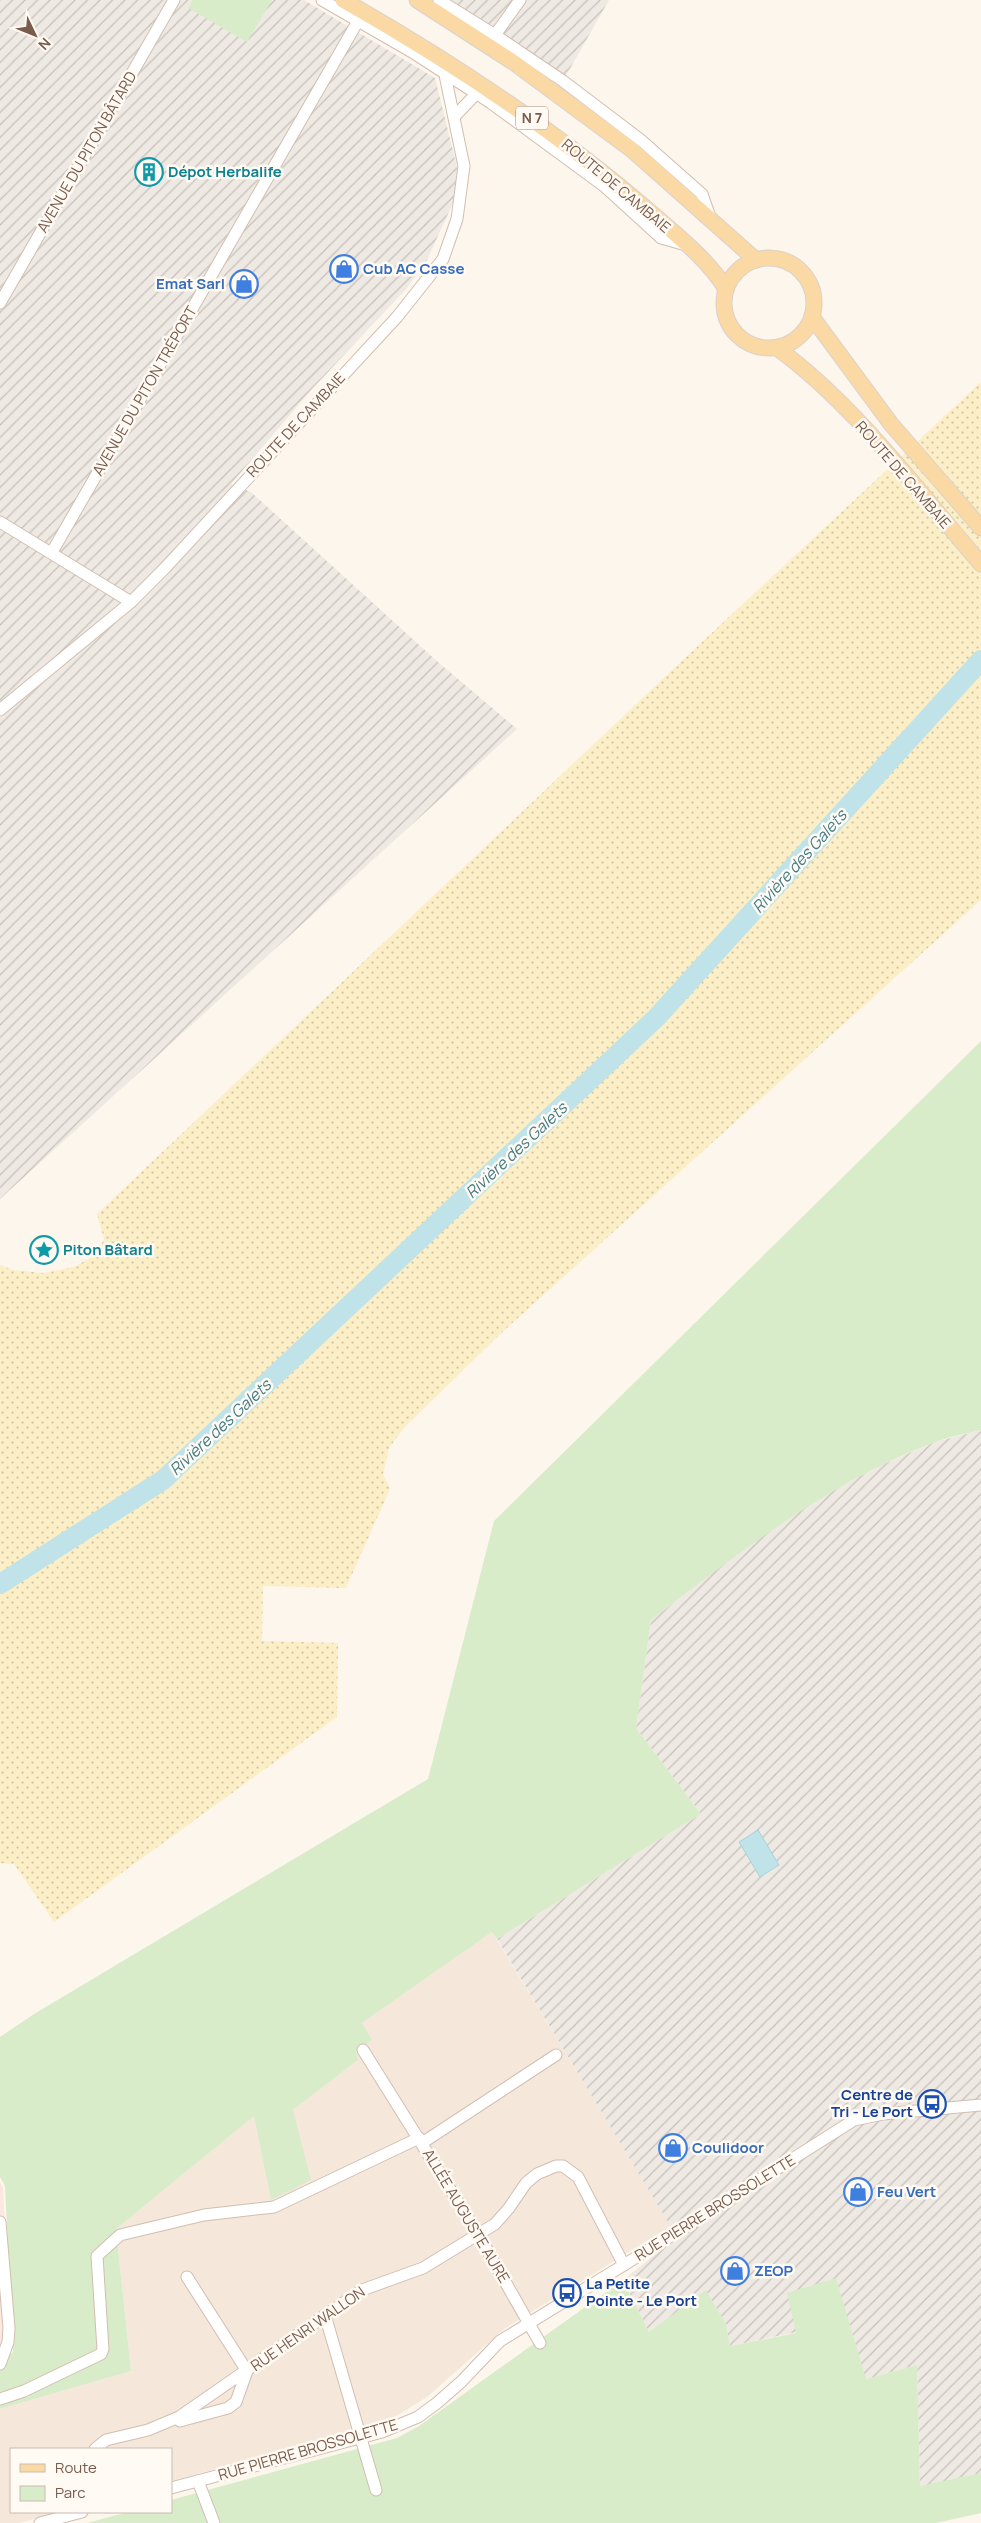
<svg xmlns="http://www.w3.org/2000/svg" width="981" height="2523" viewBox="0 0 981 2523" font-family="Manrope,sans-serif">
	<defs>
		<pattern id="industrial-furrows" width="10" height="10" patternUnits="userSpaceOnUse" patternTransform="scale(1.25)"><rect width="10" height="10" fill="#efe9e4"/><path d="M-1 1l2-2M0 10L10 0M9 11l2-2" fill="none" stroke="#c7c0bb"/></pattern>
		<pattern id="sand-dots" width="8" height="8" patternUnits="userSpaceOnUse" patternTransform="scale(1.25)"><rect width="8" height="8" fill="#fcefc7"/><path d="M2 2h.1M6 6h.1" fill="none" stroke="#d1c5a4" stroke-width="1.8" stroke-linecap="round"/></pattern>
	</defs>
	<rect width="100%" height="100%" fill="#fdf6ec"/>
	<polygon fill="#f5e8da" points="492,1932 671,2226 504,2329 427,2397 387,2422 171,2481 171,2449 11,2449 11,2512 60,2512 19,2523 0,2523 0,2409 131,2371 116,2229 255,2115 271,2200 293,2110 358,2060 356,2052 362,2023"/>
	<polygon fill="#fde8e0" points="0,2182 3,2187 8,2289 0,2366"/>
	<g fill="url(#industrial-furrows)">
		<polygon points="0,0 304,0 435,78 458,171 453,203 427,260 407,288 313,388 231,484 251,492 439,663 517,729 0,1199"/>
		<polygon points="438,0 609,0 563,81"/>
		<polygon points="981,1430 981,2473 920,2487 917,2365 866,2379 797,2332 730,2346 726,2324 706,2291 649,2332 623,2280 677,2237 497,1939 701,1814 636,1728 651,1620 758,1538 823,1495 886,1463 935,1442"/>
	</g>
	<g fill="#d8ecc9">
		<polygon points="193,0 272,0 247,42 188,8"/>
		<path d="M 981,1041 L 981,1430 C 965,1434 948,1437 933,1443 C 827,1483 740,1552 651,1620 L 636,1728 L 701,1814 L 497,1939 L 492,1932 L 362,2023 L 372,2040 L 356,2052 L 358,2060 L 293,2110 L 311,2180 L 271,2200 L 254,2116 L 116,2229 L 131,2371 L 0,2409 L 0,2363 L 13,2352 L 5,2186 L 0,2177 L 0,2037 L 34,2014 L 428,1779 L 494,1521 Z"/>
		<polygon points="836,2278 866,2379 917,2365 920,2486 981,2473 981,2513 936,2523 87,2523 128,2512 171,2512 171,2500 397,2438 419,2426 623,2280 649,2332 706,2290 726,2324 730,2346 796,2333 787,2293"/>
	</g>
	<polygon fill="url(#sand-dots)" points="981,382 981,900 497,1337 404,1428 389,1448 383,1474 390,1489 346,1588 263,1586 262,1641 338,1643 337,1717 54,1922 14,1864 0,1863 0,1265 13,1270 43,1273 74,1267 97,1254 104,1239 97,1214 670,672"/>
	<polygon fill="#bfe3e8" stroke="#a5d3da" points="758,1830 779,1865 760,1877 739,1842"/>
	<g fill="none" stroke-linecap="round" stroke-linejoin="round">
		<polyline stroke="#bfe3e8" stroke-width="20" points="0,1584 163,1480 656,1018 981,660"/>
		<defs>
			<g id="minor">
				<polyline points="322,0 412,52 491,103 604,186 661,238 686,245"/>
				<polyline points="439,0 495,35 563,81 642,141 702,194 711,220"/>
				<polyline points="495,35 520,0"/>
				<polyline points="455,116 476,94"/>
				<polyline points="0,303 174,0"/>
				<polyline points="0,522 131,602"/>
				<polyline points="52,552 358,21"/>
				<polyline points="0,710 131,602 165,568 397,317 443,259 457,219 464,166 445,75"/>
				<polyline points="363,2050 478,2234 540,2343"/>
				<polyline points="422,2143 556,2055"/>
				<polyline points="0,2222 9,2328 8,2342 0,2364"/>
				<polyline points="325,2315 376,2490"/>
				<polyline points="0,2399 24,2391 101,2354 103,2349 97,2256 120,2235 204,2215 274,2207 419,2138"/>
				<polyline points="180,2421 228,2408 236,2402 247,2371 187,2277"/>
				<polyline points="95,2449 106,2440 148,2430 179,2417 362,2290 423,2268 495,2224 509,2208 526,2183 537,2174 556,2166 563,2166 578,2177 624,2265"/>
				<polyline points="198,2481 214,2523"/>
				<polyline points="171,2488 382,2432 418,2417 437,2403 461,2382 500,2341 679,2231 854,2120 883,2114 981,2105"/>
				<polyline points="40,2523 82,2512"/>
			</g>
			<g id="major">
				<path d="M 343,0 C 452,62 554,129 649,211 C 675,234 707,258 726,289"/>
				<polyline points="417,0 513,62 632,150 756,260"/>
				<circle cx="769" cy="303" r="45"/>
				<polyline points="812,317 891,424 981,528"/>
				<path d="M 777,348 C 854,404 919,492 981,564"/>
			</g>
		</defs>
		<use href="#minor" stroke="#d1beb0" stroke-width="13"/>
		<use href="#major" stroke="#dad1cd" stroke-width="17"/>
		<use href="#minor" stroke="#fff" stroke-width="11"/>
		<use href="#major" stroke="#fbd9a5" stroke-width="15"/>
	</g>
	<defs>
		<symbol id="building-ring" viewBox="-11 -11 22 22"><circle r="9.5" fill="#fffaf3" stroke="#0f9aa8" stroke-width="1.5"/><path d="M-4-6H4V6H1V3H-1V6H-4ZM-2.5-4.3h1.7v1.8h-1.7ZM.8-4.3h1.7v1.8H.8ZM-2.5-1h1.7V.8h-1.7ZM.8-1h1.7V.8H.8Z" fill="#0f9aa8"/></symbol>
		<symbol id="shop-ring" viewBox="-11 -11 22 22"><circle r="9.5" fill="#fffaf3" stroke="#3f7fe0" stroke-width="1.5"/><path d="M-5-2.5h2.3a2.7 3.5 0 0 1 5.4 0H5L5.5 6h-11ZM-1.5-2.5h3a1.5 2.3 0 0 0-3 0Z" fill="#3f7fe0"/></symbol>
		<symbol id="sight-ring" viewBox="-11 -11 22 22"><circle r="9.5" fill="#fffaf3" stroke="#0f9aa8" stroke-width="1.5"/><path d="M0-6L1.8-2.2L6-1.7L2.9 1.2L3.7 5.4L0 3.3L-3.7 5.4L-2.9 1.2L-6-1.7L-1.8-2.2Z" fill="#0f9aa8"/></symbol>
		<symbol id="bus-ring" viewBox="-11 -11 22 22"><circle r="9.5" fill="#fffaf3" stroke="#1a4fb4" stroke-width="1.5"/><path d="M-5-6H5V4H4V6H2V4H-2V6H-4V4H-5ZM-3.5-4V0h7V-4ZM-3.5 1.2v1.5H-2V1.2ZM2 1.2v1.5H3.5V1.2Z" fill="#1a4fb4"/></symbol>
	</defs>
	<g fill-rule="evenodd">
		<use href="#building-ring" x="133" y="156" width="32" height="32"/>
		<use href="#shop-ring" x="328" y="253" width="32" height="32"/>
		<use href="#shop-ring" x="228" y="268" width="32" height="32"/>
		<use href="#sight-ring" x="28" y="1234" width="32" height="32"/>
		<use href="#bus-ring" x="916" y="2088" width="32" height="32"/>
		<use href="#shop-ring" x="657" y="2132" width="32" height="32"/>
		<use href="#shop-ring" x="842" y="2176" width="32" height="32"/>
		<use href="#shop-ring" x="719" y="2255" width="32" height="32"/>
		<use href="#bus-ring" x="551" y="2277" width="32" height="32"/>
	</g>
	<g text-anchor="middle" stroke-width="5" stroke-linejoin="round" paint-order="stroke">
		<rect fill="#fffaf3" stroke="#a28b7f" stroke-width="1" x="516" y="106.5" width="32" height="23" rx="4"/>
		<g font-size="14" font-weight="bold" fill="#7a5c4d">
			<text x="532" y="123">N 7</text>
		</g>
		<g font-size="15" fill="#7a5c4d" stroke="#fffaf3">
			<text transform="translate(87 152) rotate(-60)" y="5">AVENUE DU PITON BÂTARD</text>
			<text transform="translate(616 186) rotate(40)" y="5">ROUTE DE CAMBAIE</text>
			<text transform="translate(145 391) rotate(-60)" y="5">AVENUE DU PITON TRÉPORT</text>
			<text transform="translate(296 425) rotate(-47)" y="5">ROUTE DE CAMBAIE</text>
			<text transform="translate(903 475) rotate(49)" y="5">ROUTE DE CAMBAIE</text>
			<text transform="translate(715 2208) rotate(-32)" y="5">RUE PIERRE BROSSOLETTE</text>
			<text transform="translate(466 2216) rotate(59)" y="5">ALLÉE AUGUSTE AURE</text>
			<text transform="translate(308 2329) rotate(-35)" y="5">RUE HENRI WALLON</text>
			<text transform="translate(308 2450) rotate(-16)" y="5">RUE PIERRE BROSSOLETTE</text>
		</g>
		<g font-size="15" font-weight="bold" fill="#0d838f" stroke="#fffaf3" text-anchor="start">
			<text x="168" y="177">Dépot Herbalife</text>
			<text x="63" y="1255">Piton Bâtard</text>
		</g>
		<g font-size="15" font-weight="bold" fill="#366cbe" stroke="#fffaf3" text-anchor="start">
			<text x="363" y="274">Cub AC Casse</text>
			<text x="225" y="289" text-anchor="end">Emat Sarl</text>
			<text x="692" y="2153">Coulidoor</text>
			<text x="877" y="2197">Feu Vert</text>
			<text x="754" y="2276">ZEOP</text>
		</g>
		<g font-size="15" font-weight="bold" fill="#164399" stroke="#fffaf3" text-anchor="end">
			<text x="913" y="2100">Centre de<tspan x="913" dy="17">Tri - Le Port</tspan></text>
			<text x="586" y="2289" text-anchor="start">La Petite<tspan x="586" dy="17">Pointe - Le Port</tspan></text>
		</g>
		<g font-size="16" font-style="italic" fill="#437c86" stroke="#fffaf3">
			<text transform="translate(799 861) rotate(-48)" y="6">Rivière des Galets</text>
			<text transform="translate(516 1150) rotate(-43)" y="6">Rivière des Galets</text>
			<text transform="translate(220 1427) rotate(-43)" y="6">Rivière des Galets</text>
		</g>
	</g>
	<rect x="10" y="2448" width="162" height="65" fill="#fffaf3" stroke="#cabbb1"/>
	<rect x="20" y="2464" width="25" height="8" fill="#fbd9a5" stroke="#cabbb1"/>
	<text x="55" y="2473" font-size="15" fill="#7a5c4d">Route</text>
	<rect x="20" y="2486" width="25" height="15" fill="#d8ecc9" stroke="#cabbb1"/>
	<text x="55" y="2498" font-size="15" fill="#7a5c4d">Parc</text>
	<g transform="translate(35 35) rotate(133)" stroke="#fffaf3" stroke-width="4" paint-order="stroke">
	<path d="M0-4L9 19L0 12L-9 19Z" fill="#7a5c4d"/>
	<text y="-8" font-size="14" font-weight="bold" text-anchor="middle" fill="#7a5c4d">N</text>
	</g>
</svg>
